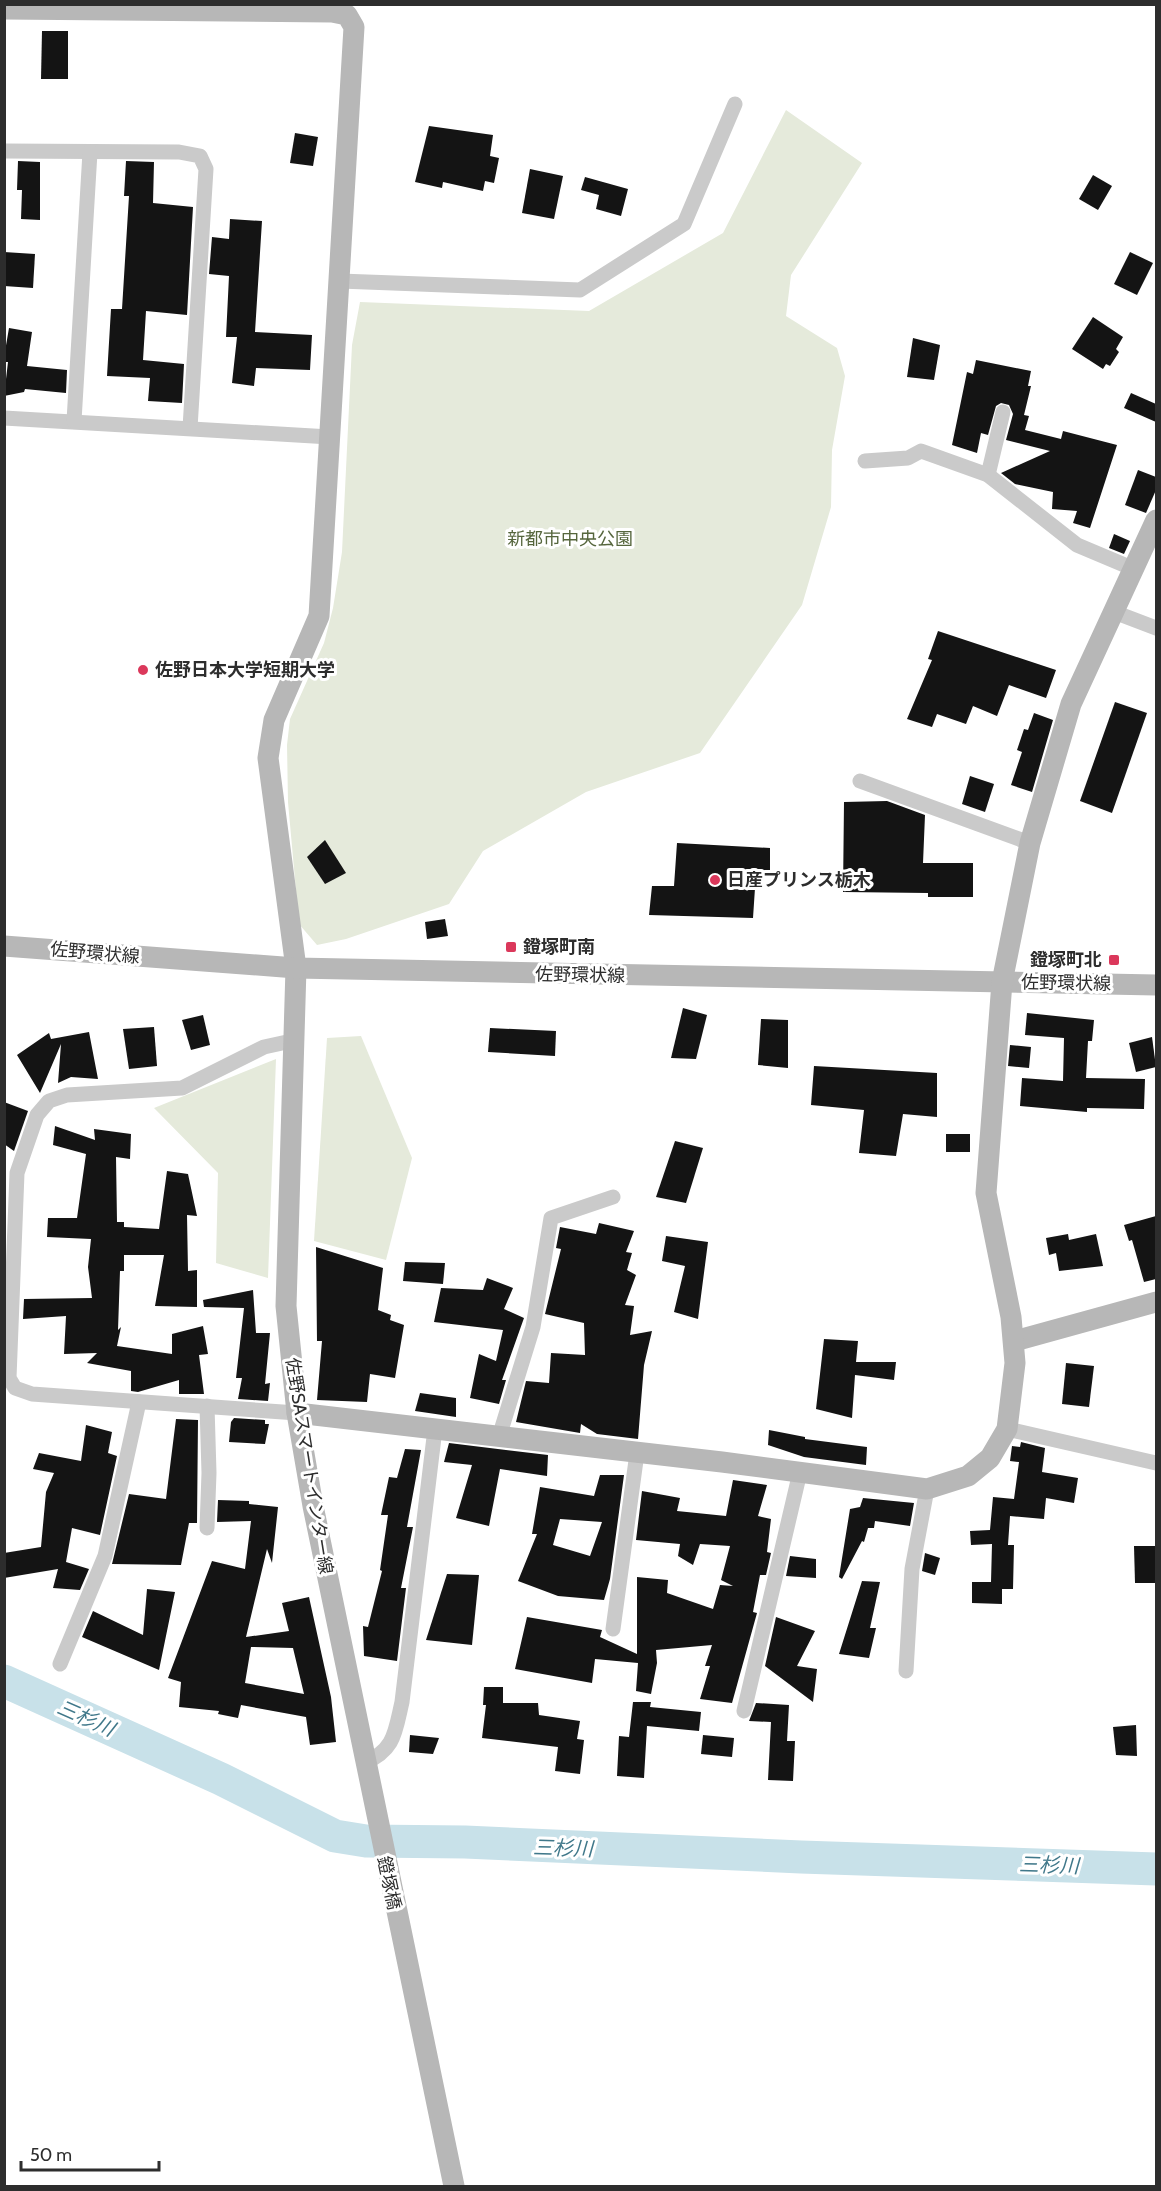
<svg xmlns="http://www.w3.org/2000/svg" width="1161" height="2191" viewBox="0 0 1161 2191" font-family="Cabin,'Noto Sans JP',sans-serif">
	<rect width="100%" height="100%" fill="#fff"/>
	<g fill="#e5eadb">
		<polygon points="786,110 862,163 791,275 786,316 837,348 845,376 832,450 831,507 802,605 700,753 586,792 483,851 449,904 346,939 317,945 299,924 288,802 287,745 290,719 324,643 333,608 342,552 352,345 360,302 589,311 723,233"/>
		<polygon points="361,1036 412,1158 386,1260 314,1241 327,1038"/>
		<polygon points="276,1059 268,1278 216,1263 218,1173 154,1108"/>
	</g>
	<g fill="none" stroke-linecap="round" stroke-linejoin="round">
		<polyline stroke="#c8e1e9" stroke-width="33" points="4,1681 221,1779 335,1836 366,1841 465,1842 801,1857 1156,1869"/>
	</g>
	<g fill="#141414" fill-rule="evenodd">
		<polygon points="42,31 68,31 68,79 41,79"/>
		<polygon points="429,126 493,135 490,156 499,158 494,183 485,181 483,191 443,182 442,188 415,182"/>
		<polygon points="295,133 318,137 313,166 290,163"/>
		<polygon points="18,161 40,162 40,220 21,219 22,190 17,190"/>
		<polygon points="126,161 154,162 153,203 193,207 187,315 146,311 143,360 184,364 182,403 148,401 150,378 107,376 111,309 122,309 129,196 124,196"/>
		<polygon points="530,169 563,176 554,219 522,213"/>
		<polygon points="1093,175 1112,186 1098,210 1079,199"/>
		<polygon points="585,177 628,189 621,216 596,209 599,195 581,190"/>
		<polygon points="230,219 262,221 255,332 312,335 310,370 256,368 254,386 232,383 237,337 226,337 229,276 209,274 212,237 229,239"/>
		<polygon points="4,252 35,254 33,288 4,286"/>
		<polygon points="1130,252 1153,263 1137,295 1114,284"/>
		<polygon points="1093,317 1123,337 1116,349 1119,352 1110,366 1106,364 1103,369 1072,349"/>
		<polygon points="9,328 32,332 27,366 67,370 66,393 25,389 24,392 4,396 8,362 4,362 4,357"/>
		<polygon points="913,338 940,345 934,380 907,377"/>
		<polygon points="976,360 1031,371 1028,386 1031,386 1024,415 1029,416 1025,430 1061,439 1063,431 1117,445 1090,528 1073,523 1077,511 1052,509 1053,492 1015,484 1001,473 1050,451 1006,440 1013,414 1009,405 1001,403 996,406 988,435 981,433 977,453 952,445 967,372 973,374"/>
		<polygon points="1131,393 1156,404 1156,422 1124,408"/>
		<polygon points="1138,470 1156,477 1156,490 1146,513 1125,505"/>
		<polygon points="1114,534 1130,541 1124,554 1109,548"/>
		<polygon points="938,631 1056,670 1046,698 1009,685 997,716 973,706 966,724 937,714 932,727 907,719 932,660 928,659"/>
		<polygon points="1115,702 1147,713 1112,813 1080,801"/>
		<polygon points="1034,713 1053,720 1032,792 1011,785 1022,752 1017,750 1024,729 1028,730"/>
		<polygon points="970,776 994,784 985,812 962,804"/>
		<polygon points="887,801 925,815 923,863 973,863 973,897 928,897 928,893 843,892 844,802"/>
		<polygon points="325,840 346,873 325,884 307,857"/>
		<polygon points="677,843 770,848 770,873 756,873 753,918 649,915 652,886 674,886"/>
		<polygon points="445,919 448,936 427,939 425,922"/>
		<polygon points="683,1008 707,1015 696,1059 671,1058"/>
		<polygon points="1027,1013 1094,1020 1092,1041 1088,1041 1086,1078 1145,1079 1144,1109 1087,1108 1087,1112 1020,1106 1022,1078 1063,1081 1064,1038 1025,1035"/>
		<polygon points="203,1015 210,1045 191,1050 182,1020"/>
		<polygon points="761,1019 788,1020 788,1068 758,1065"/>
		<polygon points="154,1027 157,1066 129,1069 123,1029"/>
		<polygon points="490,1028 556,1031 555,1056 488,1052"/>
		<polygon points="89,1032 98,1079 71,1077 58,1083 61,1044 40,1093 17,1055 49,1033 51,1039"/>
		<polygon points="1152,1037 1156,1067 1136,1072 1129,1043"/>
		<polygon points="1010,1045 1031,1047 1029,1068 1008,1066"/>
		<polygon points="814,1066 937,1073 937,1117 903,1114 896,1156 859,1153 864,1110 811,1105"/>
		<polygon points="4,1102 28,1111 14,1151 4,1144"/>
		<polygon points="55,1126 95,1140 94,1129 131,1134 130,1159 116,1157 117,1222 124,1222 124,1227 159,1229 167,1171 188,1174 197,1216 187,1215 188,1271 197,1270 197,1307 155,1306 164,1255 124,1255 124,1271 120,1271 118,1330 121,1327 117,1346 172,1354 172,1334 203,1326 208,1354 199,1355 204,1394 179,1394 179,1380 138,1392 131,1391 131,1371 87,1363 97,1353 64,1354 66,1316 23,1319 24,1299 92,1298 88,1267 91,1239 47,1237 48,1218 77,1218 86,1154 53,1145"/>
		<rect x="946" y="1134" width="24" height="18"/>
		<polygon points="675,1141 703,1148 686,1203 656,1197"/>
		<polygon points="1156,1216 1156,1279 1144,1282 1132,1240 1129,1241 1124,1225"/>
		<polygon points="599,1223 634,1231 626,1252 632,1253 627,1270 636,1275 625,1305 634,1306 630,1335 652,1331 644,1365 638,1439 597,1434 581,1424 580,1433 516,1422 526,1381 549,1383 551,1353 585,1355 584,1323 545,1314 561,1249 556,1248 560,1227 596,1234"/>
		<polygon points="1068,1234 1069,1240 1096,1234 1103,1266 1059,1271 1056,1253 1049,1255 1046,1238"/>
		<polygon points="666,1236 708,1242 698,1319 674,1312 685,1266 662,1261"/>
		<polygon points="316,1247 383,1268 378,1310 391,1315 390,1320 404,1325 395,1378 370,1374 367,1402 317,1400 322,1341 317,1341"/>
		<polygon points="405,1262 445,1263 443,1284 403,1281"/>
		<polygon points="487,1278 513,1288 504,1309 524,1318 502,1380 506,1380 499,1404 470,1398 479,1354 496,1361 503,1330 434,1322 441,1288 483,1290"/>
		<polygon points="253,1290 256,1333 270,1333 265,1384 270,1383 268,1401 238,1399 242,1378 236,1378 244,1308 204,1307 203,1300"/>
		<polygon points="824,1339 858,1341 856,1362 896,1362 894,1380 855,1375 852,1418 816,1409"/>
		<polygon points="1066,1363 1094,1366 1089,1407 1062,1404"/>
		<polygon points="420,1393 456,1398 456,1417 415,1411"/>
		<polygon points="234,1418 265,1420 265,1424 269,1424 265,1444 229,1442 231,1422"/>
		<polygon points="176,1419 198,1420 197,1523 189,1523 181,1565 112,1564 129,1494 166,1499"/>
		<polygon points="86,1425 112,1432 108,1453 117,1456 100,1535 72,1528 66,1562 89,1569 80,1590 53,1588 58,1569 4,1578 4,1553 41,1547 46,1492 54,1473 33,1469 39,1453 81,1461"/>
		<polygon points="769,1430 805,1437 805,1439 867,1447 866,1465 804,1457 768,1445"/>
		<polygon points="1021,1442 1045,1448 1042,1472 1078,1478 1074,1503 1046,1498 1044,1519 1010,1516 1008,1545 1014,1545 1013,1589 1002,1589 1002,1604 972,1603 972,1582 991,1582 992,1544 971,1545 970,1531 990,1530 993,1497 1014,1499 1019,1462 1010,1461 1012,1446 1020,1447"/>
		<polygon points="449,1443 548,1455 547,1476 500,1469 489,1526 456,1518 472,1465 444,1462"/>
		<polygon points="405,1449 421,1450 407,1527 413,1527 401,1588 406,1588 397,1661 364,1656 363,1626 368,1627 382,1571 380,1570 388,1515 381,1515 389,1477 397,1478"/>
		<path d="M 600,1475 L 624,1475 L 610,1579 L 604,1600 L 558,1596 L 518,1581 L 537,1534 L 532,1534 L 540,1487 L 594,1496 ZM 560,1519 L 602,1522 L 590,1556 L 553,1545 Z"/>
		<polygon points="733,1480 767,1485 758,1516 771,1519 767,1552 771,1553 766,1575 760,1575 753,1612 757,1613 732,1703 700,1699 710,1666 705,1666 712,1645 656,1650 657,1663 651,1694 636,1691 638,1663 595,1659 592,1683 515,1669 527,1617 602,1630 600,1637 637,1654 637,1577 668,1580 667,1593 713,1609 720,1585 733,1586 721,1580 730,1546 700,1544 693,1565 678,1556 680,1544 636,1540 642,1491 680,1498 677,1511 726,1516"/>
		<polygon points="863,1498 914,1503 910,1526 875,1521 874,1528 868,1528 864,1542 862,1541 842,1579 839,1577 850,1509 860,1507"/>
		<path d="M 218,1500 L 249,1501 L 249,1504 L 278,1507 L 272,1563 L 267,1549 L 246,1637 L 289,1631 L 282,1603 L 309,1597 L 331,1697 L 336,1742 L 310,1745 L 306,1717 L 241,1705 L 238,1718 L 218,1714 L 219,1711 L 179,1707 L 181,1682 L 168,1678 L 212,1561 L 245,1569 L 251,1521 L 217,1522 ZM 251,1647 L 293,1648 L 304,1694 L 245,1683 Z"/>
		<polygon points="1134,1546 1156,1546 1156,1583 1135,1583"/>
		<polygon points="925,1553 940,1558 935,1575 922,1571"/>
		<polygon points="790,1556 816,1559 816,1578 786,1576"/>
		<polygon points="447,1574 479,1575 472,1645 426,1640"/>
		<polygon points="862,1581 880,1582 870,1628 876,1628 869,1658 839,1654"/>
		<polygon points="147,1589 175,1592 159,1670 82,1637 93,1611 143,1635"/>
		<polygon points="776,1617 815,1631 797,1666 817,1669 813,1702 765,1666"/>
		<polygon points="484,1687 503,1687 503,1703 538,1703 539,1715 580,1721 577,1739 584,1740 580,1774 555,1771 558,1747 482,1738 486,1705 483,1705"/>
		<polygon points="633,1702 651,1702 650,1707 701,1712 699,1731 647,1726 644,1778 617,1776 619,1736 629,1737"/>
		<polygon points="756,1703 789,1705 787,1741 795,1741 793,1781 768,1780 771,1722 749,1721"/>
		<polygon points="1136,1725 1137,1756 1116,1755 1113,1727"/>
		<polygon points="410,1735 439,1738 433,1754 409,1752"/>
		<polygon points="703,1735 734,1738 732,1757 701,1754"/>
	</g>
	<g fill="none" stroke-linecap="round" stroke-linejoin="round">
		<g stroke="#cacaca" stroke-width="15">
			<polyline points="4,151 179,152 200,156 206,169 190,428"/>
			<polyline points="340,281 580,290 684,224 735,104"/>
			<polyline points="4,418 330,437"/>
			<polyline points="74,421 90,152"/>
			<polyline points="865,461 908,458 921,451 988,475 1077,545 1134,569"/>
			<polyline points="988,475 1003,412"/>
			<polyline points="1114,612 1156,628"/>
			<polyline points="860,781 1030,843"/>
			<polyline points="296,1040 264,1047 182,1088 67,1095 49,1101 37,1115 17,1173 9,1378 15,1388 32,1394 297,1413"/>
			<polyline points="1007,1429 1156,1463"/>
			<polyline points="499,1437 533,1327 551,1218 613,1197"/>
			<polyline points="207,1528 209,1473 207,1406"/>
			<polyline points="613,1629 637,1453"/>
			<polyline points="60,1664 105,1556 139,1402"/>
			<polyline points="906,1671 912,1569 927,1489"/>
			<polyline points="744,1711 800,1472"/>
			<path d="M 364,1763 C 395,1750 395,1732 402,1702 L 435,1429"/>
		</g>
		<g stroke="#b7b7b7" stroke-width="21">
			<polyline points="4,9 332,12 347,15 354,27 319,616 274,720 268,758 296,968 286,1306 297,1413 313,1506 454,2186"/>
			<polyline points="4,946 296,968 1156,985"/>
			<polyline points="1015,1341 1156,1302"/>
			<polyline points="297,1413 722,1462 927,1489 968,1476 990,1458 1007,1429 1015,1363 1011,1317 986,1193 1002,982 1030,843 1071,704 1156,520"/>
		</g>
	</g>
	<g fill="#db385b" stroke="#fff" stroke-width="2">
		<circle cx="143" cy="670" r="6"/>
		<circle cx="715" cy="880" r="6"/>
		<rect x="505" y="941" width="12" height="12" rx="3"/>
		<rect x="1108" y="954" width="12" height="12" rx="3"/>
	</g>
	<g text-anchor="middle" stroke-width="6" stroke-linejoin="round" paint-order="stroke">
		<g font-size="18" fill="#56663d" stroke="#fff">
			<text x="570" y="545">新都市中央公園</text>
		</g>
		<g font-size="18" font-weight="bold" fill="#2d2d2d" stroke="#fff" text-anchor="start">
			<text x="155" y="676">佐野日本大学短期大学</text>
			<text x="727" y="886">日産プリンス栃木</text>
			<text x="523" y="953">鐙塚町南</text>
			<text x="1102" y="966" text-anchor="end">鐙塚町北</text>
		</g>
		<g font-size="18" fill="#2d2d2d" stroke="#fff">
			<text transform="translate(95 953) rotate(5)" y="6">佐野環状線</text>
			<text transform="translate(580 975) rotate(1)" y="6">佐野環状線</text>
			<text transform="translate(1066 983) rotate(1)" y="6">佐野環状線</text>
			<text transform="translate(309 1466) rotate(81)" y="6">佐野SAスマートインター線</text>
			<text transform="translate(389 1883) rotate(78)" y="6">鐙塚橋</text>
		</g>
		<g font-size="20" font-style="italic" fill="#40788a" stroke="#fff">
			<text transform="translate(86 1718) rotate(24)" y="7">三杉川</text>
			<text transform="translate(563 1848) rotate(2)" y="7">三杉川</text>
			<text transform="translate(1049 1865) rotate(2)" y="7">三杉川</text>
		</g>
	</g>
	<rect width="1161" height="2191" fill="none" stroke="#2d2d2d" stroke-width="12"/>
	<path d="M21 2161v9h138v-9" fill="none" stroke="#2d2d2d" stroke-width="3"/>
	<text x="30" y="2161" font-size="18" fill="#2d2d2d" stroke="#ffffff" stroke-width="4.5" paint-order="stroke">50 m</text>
</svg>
